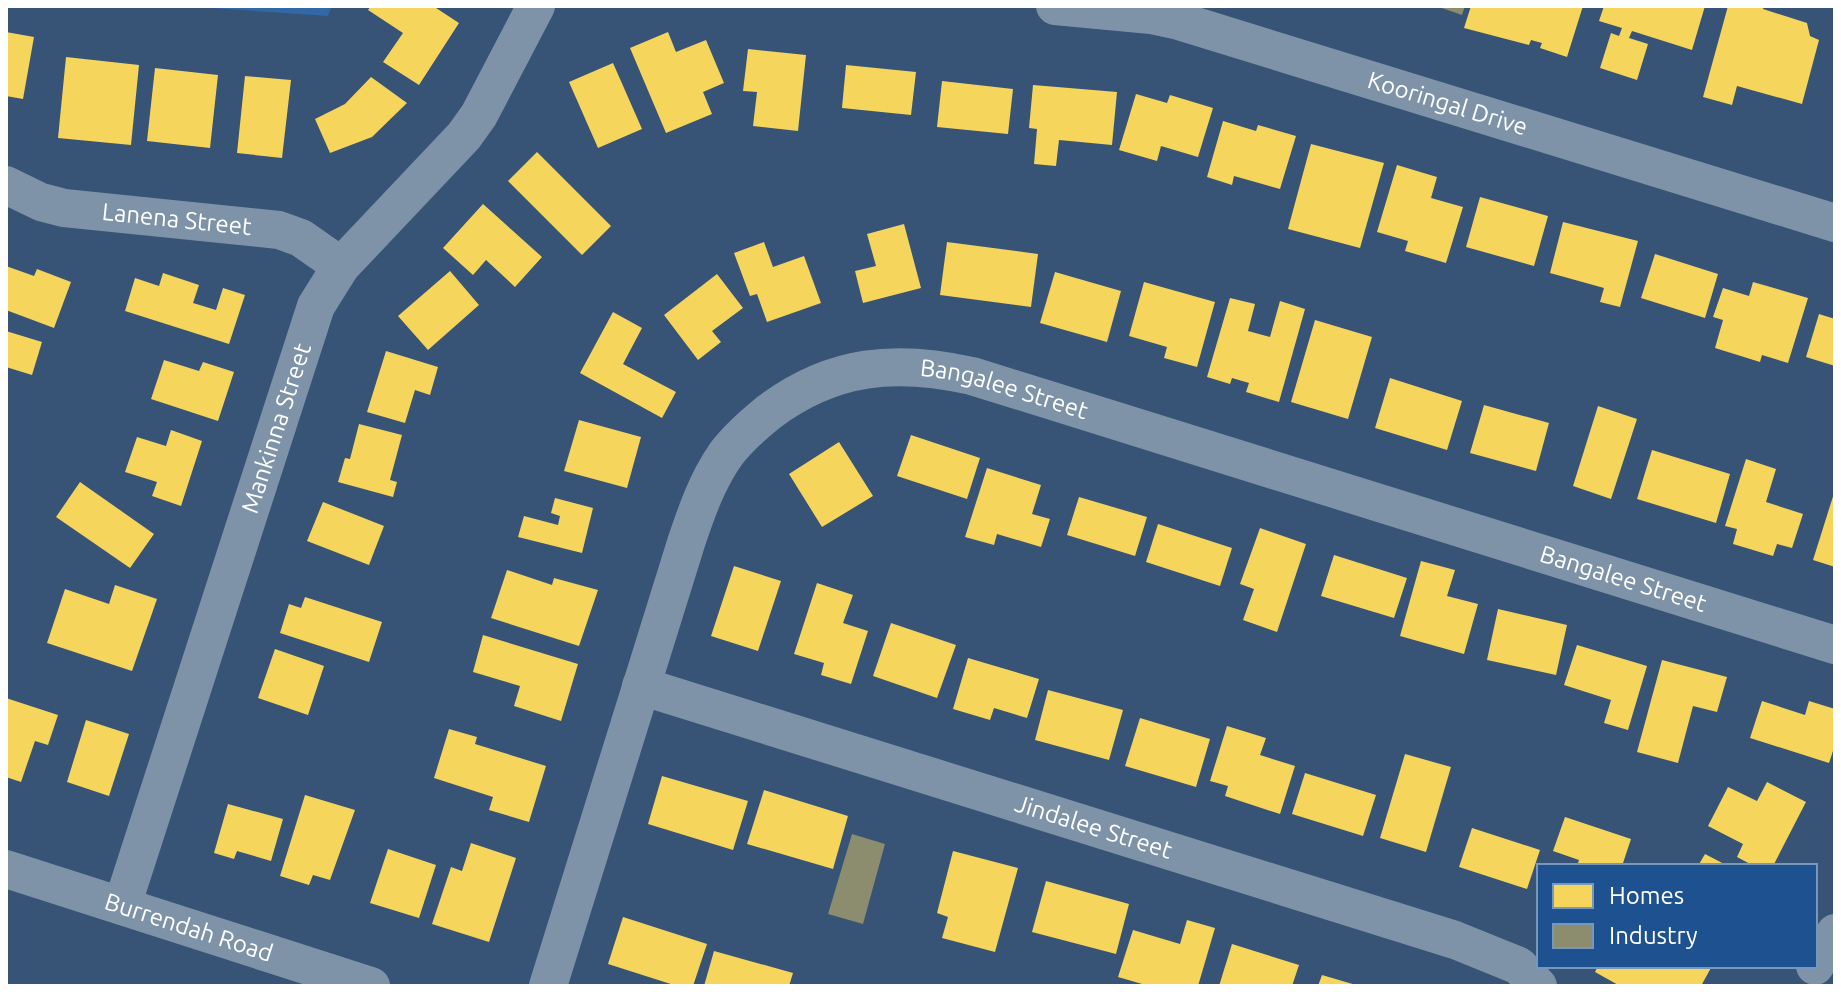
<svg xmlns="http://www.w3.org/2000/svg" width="1841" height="992" viewBox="0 0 1841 992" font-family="Ubuntu,sans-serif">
	<rect width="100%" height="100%" fill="#375375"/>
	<polygon fill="#3268a5" points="182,6 332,6 328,16"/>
	<g fill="#f6d55c">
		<polygon points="371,6 433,6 459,23 419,85 383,62 403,33 368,10"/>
		<polygon points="1471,6 1583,6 1567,57 1540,48 1542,43 1531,40 1529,45 1464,28"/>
		<polygon points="1604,6 1705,6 1692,50 1632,31 1629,38 1648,44 1637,80 1600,68 1611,33 1619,36 1622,28 1599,21"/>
		<polygon points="1728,6 1764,6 1763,9 1807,23 1810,36 1819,40 1802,104 1737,86 1732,105 1703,97"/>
		<polygon points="6,32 34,37 23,99 6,96"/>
		<polygon points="668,32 676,52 706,40 724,83 703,92 712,114 666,133 630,48"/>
		<polygon points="748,49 806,55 798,131 753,126 757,92 743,91"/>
		<polygon points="66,57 139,65 131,145 58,138"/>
		<polygon points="613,63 642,129 598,148 569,82"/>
		<polygon points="846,65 916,72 911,115 842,108"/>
		<polygon points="155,68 218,75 210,148 147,141"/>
		<polygon points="245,76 291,80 282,158 237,153"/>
		<polygon points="371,77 407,103 372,137 330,153 315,119 345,104"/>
		<polygon points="942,81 1013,89 1008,134 937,127"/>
		<polygon points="1033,85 1117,92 1112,145 1059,140 1056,166 1034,164 1037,129 1029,128"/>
		<polygon points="1136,94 1167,103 1170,95 1213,108 1198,157 1161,146 1157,161 1119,150"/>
		<polygon points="1223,121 1256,131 1258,125 1296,136 1280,189 1234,176 1232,185 1207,177"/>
		<polygon points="1311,144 1384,163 1360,248 1288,229"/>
		<polygon points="537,152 611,226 582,255 508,181"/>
		<polygon points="1397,165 1437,177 1431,198 1463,207 1446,263 1405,251 1408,241 1377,232"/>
		<polygon points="1480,197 1548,216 1534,266 1466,247"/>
		<polygon points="483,204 542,257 515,287 486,260 473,275 443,248"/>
		<polygon points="1563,222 1638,241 1620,307 1600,302 1604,288 1550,273"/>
		<polygon points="904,224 921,288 863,303 855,271 876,266 867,234"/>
		<polygon points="764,242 773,267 804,256 821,303 767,322 757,294 750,296 734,253"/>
		<polygon points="947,242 1038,254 1031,307 940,295"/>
		<polygon points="1655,254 1718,274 1705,318 1641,298"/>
		<polygon points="6,266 34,276 37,269 71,282 54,328 6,310"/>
		<polygon points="450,271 479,305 428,350 398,316"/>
		<polygon points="1055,272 1121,291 1107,342 1040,323"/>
		<polygon points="163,273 199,285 193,303 216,310 223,288 245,295 229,344 125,311 135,278 159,286"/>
		<polygon points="717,274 743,308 712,331 721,342 698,360 664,315"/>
		<polygon points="1144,282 1215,302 1197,367 1164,358 1167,347 1129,336"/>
		<polygon points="1753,282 1808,298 1788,363 1762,355 1760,362 1715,348 1723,320 1713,317 1723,288 1749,296"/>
		<polygon points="1230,298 1255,304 1248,331 1270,337 1280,301 1305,309 1279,402 1246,392 1249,383 1232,378 1230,384 1207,377"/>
		<polygon points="613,312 642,328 623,364 676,392 662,418 580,373"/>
		<polygon points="1819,314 1835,319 1835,366 1806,357"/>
		<polygon points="1315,320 1372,337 1348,419 1291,402"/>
		<polygon points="6,331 42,342 32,375 6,367"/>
		<polygon points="386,351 438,367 430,395 415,390 405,423 367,412"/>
		<polygon points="164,360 199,371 203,362 234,372 218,421 151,399"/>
		<polygon points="1390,378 1462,401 1447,450 1375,428"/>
		<polygon points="1484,405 1549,423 1536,471 1470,453"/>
		<polygon points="1598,406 1637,419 1611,499 1573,486"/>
		<polygon points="579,420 641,437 627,488 564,471"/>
		<polygon points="359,424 402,435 390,480 397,482 393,497 338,482 345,458 350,459"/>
		<polygon points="171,430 202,441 181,506 152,496 157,482 125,472 137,437 166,446"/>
		<polygon points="911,435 980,458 967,499 897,476"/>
		<polygon points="839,442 873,496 822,527 789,474"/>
		<polygon points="1652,450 1730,474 1716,523 1637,499"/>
		<polygon points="1746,459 1776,469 1766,502 1803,514 1792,548 1777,544 1773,556 1733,544 1737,529 1725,526"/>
		<polygon points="987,468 1041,485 1032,514 1050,519 1041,547 997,534 994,545 965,537"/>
		<polygon points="80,482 154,534 130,568 56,517"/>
		<polygon points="1835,490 1835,567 1813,560"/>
		<polygon points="1079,497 1147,517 1135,556 1067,535"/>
		<polygon points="555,498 593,508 582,553 518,537 524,516 558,525 560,516 551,513"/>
		<polygon points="323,502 384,526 369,565 307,541"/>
		<polygon points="1158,524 1232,548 1220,586 1146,562"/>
		<polygon points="1260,528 1306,544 1277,632 1243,620 1254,589 1240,584"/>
		<polygon points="1334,555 1407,578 1394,618 1321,596"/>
		<polygon points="1421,561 1455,570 1447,596 1478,604 1464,654 1400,636"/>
		<polygon points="734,566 781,581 758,651 711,636"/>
		<polygon points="507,570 552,585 554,578 598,590 579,646 491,618"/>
		<polygon points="817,583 853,595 843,623 868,631 851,684 821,675 824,663 794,654"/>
		<polygon points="115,585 157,599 132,671 47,643 65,589 109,604"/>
		<polygon points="305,597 382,622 369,662 280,633 289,604 301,608"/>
		<polygon points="1498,609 1567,625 1556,675 1487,660"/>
		<polygon points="891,623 956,645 937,698 873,676"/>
		<polygon points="483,635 578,664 561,721 514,706 520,686 473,672"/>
		<polygon points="1577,645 1647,666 1628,730 1604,723 1611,700 1564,685"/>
		<polygon points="275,649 324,666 308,715 258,698"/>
		<polygon points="968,658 1039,679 1027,718 994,708 990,720 953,709"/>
		<polygon points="1662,660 1727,677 1717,712 1693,706 1678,763 1637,752"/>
		<polygon points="1048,690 1123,710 1109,760 1035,740"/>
		<polygon points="6,698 58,715 48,745 35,741 21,782 6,777"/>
		<polygon points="1762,701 1805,715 1809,701 1835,709 1835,745 1829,763 1750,738"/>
		<polygon points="1140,718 1210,739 1196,787 1125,766"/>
		<polygon points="86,720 129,734 109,796 67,782"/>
		<polygon points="1227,726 1266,738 1260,755 1295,766 1280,814 1225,796 1228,786 1210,781"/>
		<polygon points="449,729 477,737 475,744 546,766 529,822 489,810 493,797 434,778"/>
		<polygon points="1405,754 1451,767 1426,852 1380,838"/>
		<polygon points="1305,773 1376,795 1363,836 1292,814"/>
		<polygon points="662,776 748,801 733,850 648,824"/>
		<polygon points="1767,782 1806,802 1773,866 1754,866 1737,857 1743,844 1708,826 1728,787 1757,801"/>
		<polygon points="764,790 848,816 833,869 747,844"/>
		<polygon points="305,795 355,810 330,880 313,875 309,885 280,876"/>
		<polygon points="228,804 283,819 271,861 237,851 234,859 214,853"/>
		<polygon points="1565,817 1631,839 1622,866 1577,866 1579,860 1553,851"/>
		<polygon points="1472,828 1540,850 1527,889 1459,867"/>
		<polygon points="471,843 516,858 489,942 432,924 451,867 462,871"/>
		<polygon points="388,849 436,865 419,918 370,903"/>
		<polygon points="953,851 1018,868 995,952 942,938 948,917 937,913"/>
		<polygon points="1705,854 1728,866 1698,866"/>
		<polygon points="1046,881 1129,904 1116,954 1032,932"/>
		<polygon points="623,917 707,944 693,986 677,986 608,964"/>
		<polygon points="1187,920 1215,928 1198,986 1149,986 1118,977 1133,930 1180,944"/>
		<polygon points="1232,944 1299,965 1292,986 1219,986"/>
		<polygon points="714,951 793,973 789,986 704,986"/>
		<polygon points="1598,966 1712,966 1701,986 1620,986 1595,972"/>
		<polygon points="1322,975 1356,985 1356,986 1318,986"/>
	</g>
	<g fill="#8c8c6e">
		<polygon points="1436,6 1465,6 1462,15"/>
		<polygon points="852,834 885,844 863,924 828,914"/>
	</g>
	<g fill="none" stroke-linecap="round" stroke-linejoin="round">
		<g stroke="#7e93a8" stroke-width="38">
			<path id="s1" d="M 1055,6 L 1151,15 L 1179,21 L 1835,223"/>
			<path id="s2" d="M 6,185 L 41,202 L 64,208 L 279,230 L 301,238 L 341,266"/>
			<path id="s3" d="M 641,686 L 1455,940 L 1519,966 L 1538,986"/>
			<path id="s4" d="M 6,869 L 371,986"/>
			<path id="s5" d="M 122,906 L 316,306 L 341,266 L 464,136 L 479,115 L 536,6"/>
			<polyline points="1815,966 1835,933"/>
			<path id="s6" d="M 548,986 L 686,543 C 696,513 707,481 726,454 C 738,438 753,425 769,412 C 833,364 896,359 972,376 L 1835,645"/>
		</g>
	</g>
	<g text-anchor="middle" stroke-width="8" stroke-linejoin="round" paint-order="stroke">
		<g font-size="24" fill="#fff" stroke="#1d518f">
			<text dy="8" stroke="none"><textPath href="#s1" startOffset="406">Kooringal Drive</textPath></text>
			<text dy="8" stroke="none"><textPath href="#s2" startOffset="176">Lanena Street</textPath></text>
			<text dy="8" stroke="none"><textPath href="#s6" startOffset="870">Bangalee Street</textPath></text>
			<text dy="8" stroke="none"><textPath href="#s5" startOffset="502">Mankinna Street</textPath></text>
			<text dy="8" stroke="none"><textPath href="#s6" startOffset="1518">Bangalee Street</textPath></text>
			<text dy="8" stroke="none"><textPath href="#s3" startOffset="474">Jindalee Street</textPath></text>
			<text dy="8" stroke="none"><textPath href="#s4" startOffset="192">Burrendah Road</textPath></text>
		</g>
	</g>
	<rect width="1841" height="992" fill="none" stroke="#ffffff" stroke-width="16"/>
	<rect x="1537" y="864" width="280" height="104" fill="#1d518f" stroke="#7797bc" stroke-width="2"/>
	<rect x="1553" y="884" width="40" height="24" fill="#f6d55c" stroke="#7797bc" stroke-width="2"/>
	<text x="1609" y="904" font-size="24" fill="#ffffff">Homes</text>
	<rect x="1553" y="924" width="40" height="24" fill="#8c8c6e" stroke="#7797bc" stroke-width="2"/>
	<text x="1609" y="944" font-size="24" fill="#ffffff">Industry</text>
</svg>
